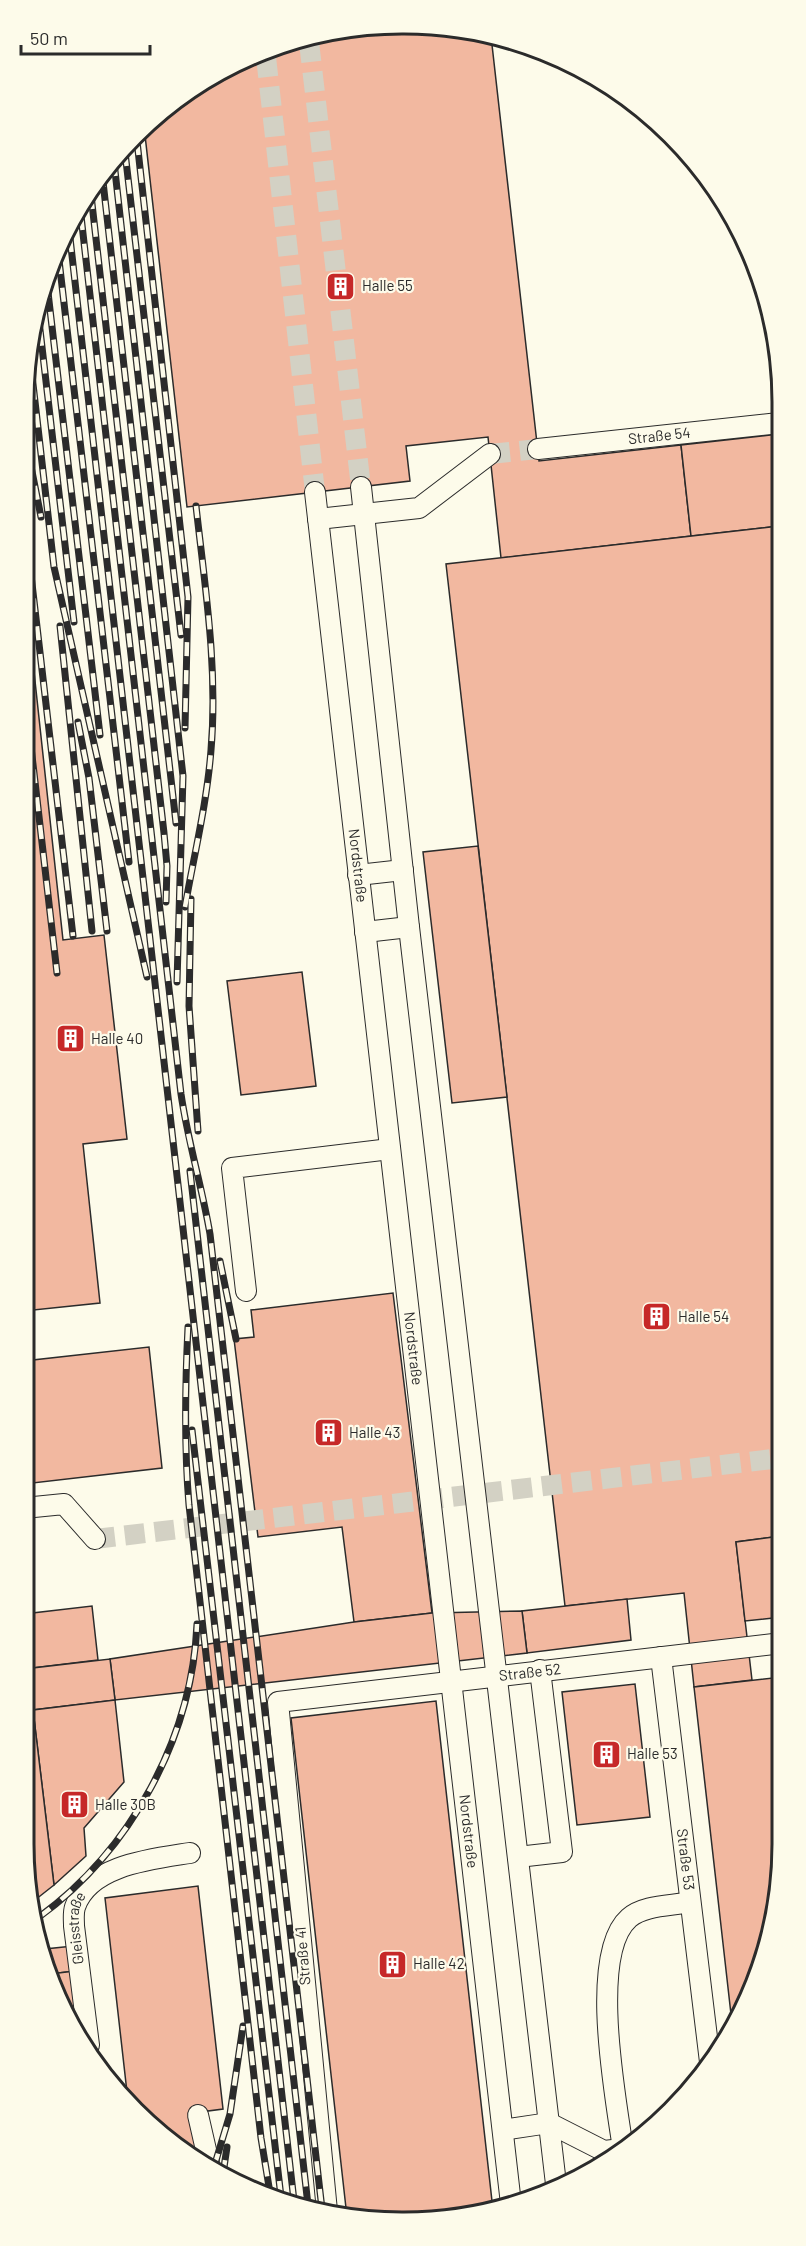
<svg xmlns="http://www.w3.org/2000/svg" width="806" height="2246" viewBox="0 0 806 2246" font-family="Barlow,sans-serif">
	<rect width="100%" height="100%" fill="#fdfbea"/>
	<g fill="#f2b8a0" stroke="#2b2b2b" stroke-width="1.5">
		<polygon points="353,27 491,36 539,461 681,445 691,536 501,558 488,437 406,446 410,481 187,507 145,135 213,75"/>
		<polygon points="779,434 779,526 691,536 681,445"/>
		<polygon points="779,526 781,1536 736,1542 752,1680 694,1687 684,1593 565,1606 446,564"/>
		<polygon points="24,579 63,940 104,935 127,1139 83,1144 100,1303 24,1311"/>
		<polygon points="478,846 507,1097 452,1103 423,852"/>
		<polygon points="302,972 316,1086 241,1095 227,981"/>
		<polygon points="393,1293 432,1613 354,1622 342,1527 258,1537 234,1339 254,1337 251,1310"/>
		<polygon points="149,1347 162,1468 24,1484 24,1361"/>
		<polygon points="781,1536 782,1617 745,1621 736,1542"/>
		<polygon points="627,1599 631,1640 527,1653 522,1611"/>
		<polygon points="92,1606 98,1660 24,1669 24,1614"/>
		<polygon points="522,1611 527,1653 115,1700 110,1659 354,1622 432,1613"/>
		<polygon points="110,1659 115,1700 24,1711 24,1669"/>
		<polygon points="782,1677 782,1843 769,1941 732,2023 694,1687"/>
		<polygon points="635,1684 650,1817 577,1825 562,1692"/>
		<polygon points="115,1700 124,1782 84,1828 86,1856 54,1885 33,1710"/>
		<polygon points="436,1701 493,2210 354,2219 347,2217 291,1718"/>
		<polygon points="33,1710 54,1885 35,1900 24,1843 24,1711"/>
		<polygon points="198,1886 223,2109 193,2113 198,2154 128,2101 105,1898"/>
		<polygon points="73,1946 75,1971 50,1974 45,1949"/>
		<polygon points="75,1971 83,2036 53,1988 50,1974"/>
	</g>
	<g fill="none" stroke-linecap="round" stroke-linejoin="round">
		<g stroke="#d3d1c4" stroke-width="20" stroke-dasharray="20 10" stroke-linecap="butt">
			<polyline points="309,42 361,487"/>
			<polyline points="266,57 315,492"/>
			<polyline points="490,454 538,449"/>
			<polyline points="95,1539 781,1458"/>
		</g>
		<defs>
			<g id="minor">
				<path id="s1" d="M 538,449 L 779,423"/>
				<polyline points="361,487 409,927 556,2184"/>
				<path id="s2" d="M 315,492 L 511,2204"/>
				<polyline points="318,519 419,508 490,454"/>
				<polyline points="358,875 403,870"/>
				<polyline points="365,932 409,927"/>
				<polyline points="246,1291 232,1168 390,1149"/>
				<polyline points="24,1508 64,1504 95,1539"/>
				<path id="s3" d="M 661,1657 L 710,2062"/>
				<polyline points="518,1857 562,1852 540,1670"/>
				<path id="s4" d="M 89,2045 L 74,1926 C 74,1920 73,1913 75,1907 C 89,1865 152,1859 190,1853"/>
				<polyline points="198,2115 209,2163"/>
				<polyline points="503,2130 549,2123 604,2151 622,2149"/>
				<path d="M 623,2149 C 616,2099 588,1954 629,1918 C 644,1905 671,1906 690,1902"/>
				<path id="s5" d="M 327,2211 L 278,1702 L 782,1643"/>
			</g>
		</defs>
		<use href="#minor" stroke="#2b2b2b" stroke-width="22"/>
		<use href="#minor" stroke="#fdfbea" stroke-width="20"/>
		<defs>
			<g id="rail">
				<polyline points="137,141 188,597 185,728"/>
				<polyline points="125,152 181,635"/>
				<polyline points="114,162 183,776 177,982"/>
				<polyline points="102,173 176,823"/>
				<polyline points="91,195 164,833 167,866 166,902"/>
				<path d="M 81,216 L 181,1094 C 188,1142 202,1187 210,1234 L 322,2209"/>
				<polyline points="70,238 294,2201"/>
				<polyline points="59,260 129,862"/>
				<polyline points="47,284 100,735"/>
				<polyline points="37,304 74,622"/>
				<polyline points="30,358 54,567 147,977"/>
				<polyline points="24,431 41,517"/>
				<polyline points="24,515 73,936"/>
				<polyline points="60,626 92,931"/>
				<polyline points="24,686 57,973"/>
				<polyline points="78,722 89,778 107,931"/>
				<polyline points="191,899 189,1006 198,1131"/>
				<path d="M 185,907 C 194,855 207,803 211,750 C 218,668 205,587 196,506"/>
				<polyline points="190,1171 308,2205"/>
				<polyline points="220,1261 236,1339"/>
				<path d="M 188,1327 C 185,1387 184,1446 189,1505 L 261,2138 L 270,2193"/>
				<polyline points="192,1430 281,2197"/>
				<path d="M 39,1917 C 131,1850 192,1738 197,1624"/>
				<polyline points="214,2167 230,2114 243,2026"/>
				<polyline points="223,2174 227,2147"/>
			</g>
		</defs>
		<use href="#rail" stroke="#2b2b2b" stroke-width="7"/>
		<use href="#rail" stroke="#fdfbea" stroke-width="4.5" stroke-dasharray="14" stroke-linecap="butt"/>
	</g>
	<defs>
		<symbol id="building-square" viewBox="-11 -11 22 22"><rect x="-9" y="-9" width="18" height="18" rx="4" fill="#c62828" stroke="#fdfbea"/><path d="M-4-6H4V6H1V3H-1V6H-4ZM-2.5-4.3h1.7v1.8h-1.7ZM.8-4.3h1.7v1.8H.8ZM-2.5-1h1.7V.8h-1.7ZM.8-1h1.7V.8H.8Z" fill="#fff"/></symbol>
	</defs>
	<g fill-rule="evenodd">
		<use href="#building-square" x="324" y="270" width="33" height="33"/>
		<use href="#building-square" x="54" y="1022" width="33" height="33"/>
		<use href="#building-square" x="640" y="1300" width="33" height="33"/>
		<use href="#building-square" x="312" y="1416" width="33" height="33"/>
		<use href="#building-square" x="590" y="1738" width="33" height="33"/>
		<use href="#building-square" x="58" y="1788" width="33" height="33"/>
		<use href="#building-square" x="376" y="1948" width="33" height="33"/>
	</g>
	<g text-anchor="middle" stroke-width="4.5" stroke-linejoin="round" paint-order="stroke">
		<g font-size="15" fill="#2b2b2b" stroke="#fdfbea" text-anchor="start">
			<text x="362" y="291">Halle 55</text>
			<text x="91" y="1044">Halle 40</text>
			<text x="678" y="1322">Halle 54</text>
			<text x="349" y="1438">Halle 43</text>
			<text x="627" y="1759">Halle 53</text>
			<text x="95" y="1810">Halle 30B</text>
			<text x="413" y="1969">Halle 42</text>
		</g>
		<g font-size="15" fill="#2b2b2b" stroke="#fdfbea">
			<text dy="5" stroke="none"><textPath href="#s1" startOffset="122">Straße 54</textPath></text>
			<text dy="5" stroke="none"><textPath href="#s2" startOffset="376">Nordstraße</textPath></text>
			<text dy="5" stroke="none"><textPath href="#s2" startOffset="862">Nordstraße</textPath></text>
			<text dy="5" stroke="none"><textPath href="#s5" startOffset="765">Straße 52</textPath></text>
			<text dy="5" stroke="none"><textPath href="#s2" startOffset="1348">Nordstraße</textPath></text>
			<text dy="5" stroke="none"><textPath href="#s3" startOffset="204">Straße 53</textPath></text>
			<text dy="5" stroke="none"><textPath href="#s4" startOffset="118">Gleisstraße</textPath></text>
			<text transform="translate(303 1956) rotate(-95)" y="5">Straße 41</text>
		</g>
	</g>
	<path d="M0 0H806V2246H0ZM402 34H404A368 368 0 0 1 772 402V1844A368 368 0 0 1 404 2212H402A368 368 0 0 1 34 1844V402A368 368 0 0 1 402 34Z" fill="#fdfbea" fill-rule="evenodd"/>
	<path fill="none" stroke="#2b2b2b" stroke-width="3" d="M402 34H404A368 368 0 0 1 772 402V1844A368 368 0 0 1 404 2212H402A368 368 0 0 1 34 1844V402A368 368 0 0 1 402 34Z"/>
	<path d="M21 45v9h129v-9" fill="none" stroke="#2b2b2b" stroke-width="3"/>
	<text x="30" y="45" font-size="18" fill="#2b2b2b" stroke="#fdfbea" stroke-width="4.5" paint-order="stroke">50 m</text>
</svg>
